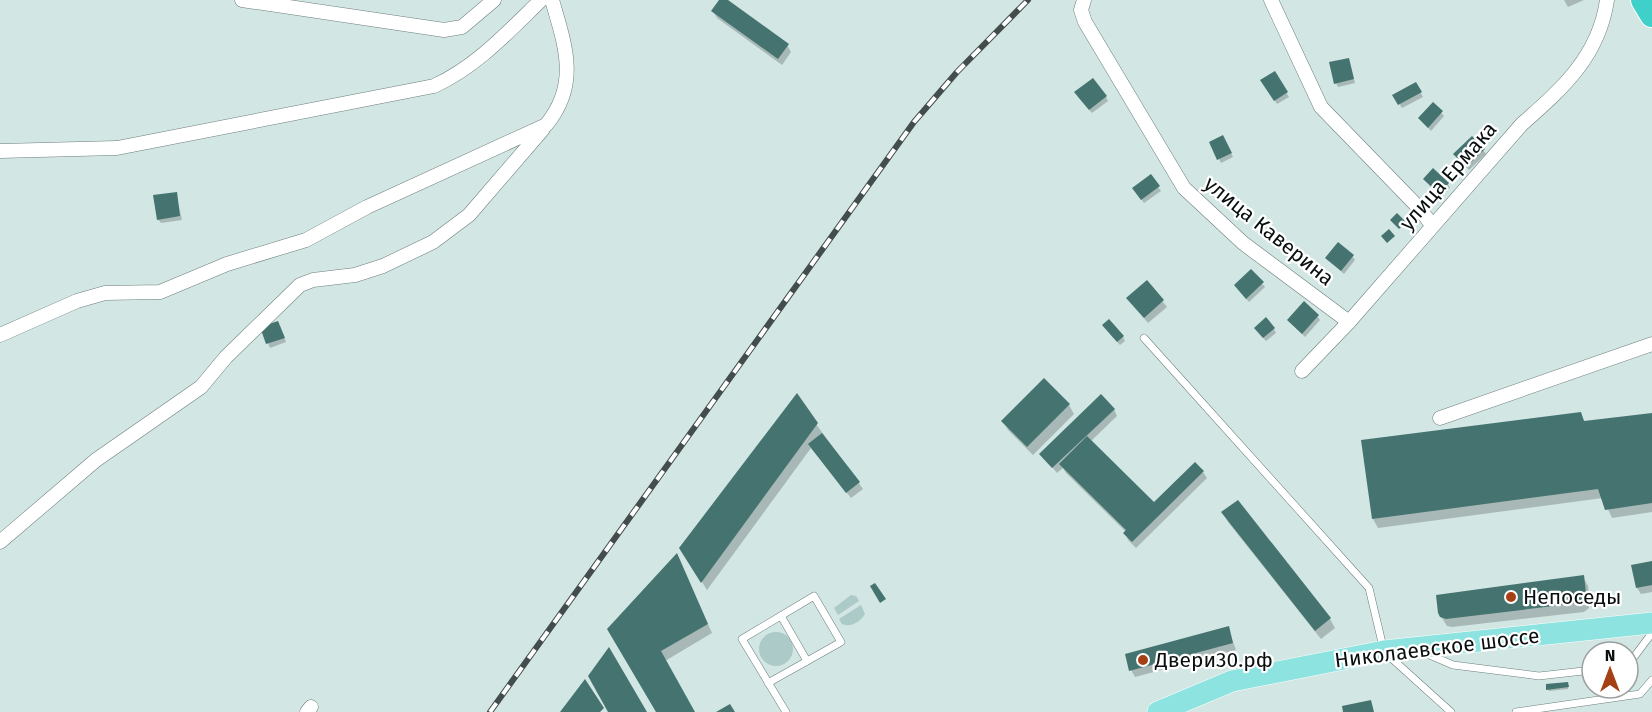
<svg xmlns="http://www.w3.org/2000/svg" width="1652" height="712" viewBox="0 0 1652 712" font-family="'Fira Sans',sans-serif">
	<rect width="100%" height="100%" fill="#d2e6e4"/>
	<g fill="#accac7">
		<polygon points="851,595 856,596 859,601 838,615 834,608"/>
		<path d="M 861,605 L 865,614 C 861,621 851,628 842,624 L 839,619 Z"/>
		<circle cx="776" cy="649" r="17"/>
	</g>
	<g fill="#0003">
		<polygon points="721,0 725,0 787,45 791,52 782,65 717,18 713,11"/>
		<polygon points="1564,0 1584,0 1568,7"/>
		<polygon points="1350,64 1355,83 1338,87 1336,83"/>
		<polygon points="1274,73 1289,97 1277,104 1262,80"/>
		<polygon points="1416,84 1423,97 1402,108 1394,95"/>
		<polygon points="1078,97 1106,97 1108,101 1092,113"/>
		<polygon points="1433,104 1444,116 1431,131 1420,118"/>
		<polygon points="1223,137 1233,157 1221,163 1211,143"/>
		<polygon points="1483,150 1486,154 1469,170 1457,158"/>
		<polygon points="1150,176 1161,191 1144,203 1136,192"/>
		<polygon points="1425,179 1448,184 1450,188 1442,197"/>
		<polygon points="176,193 182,220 161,223 158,219"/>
		<polygon points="1352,256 1355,260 1344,274 1327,258"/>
		<polygon points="1251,271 1265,287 1249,302 1235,286"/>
		<polygon points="1147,282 1167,307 1148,323 1128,299"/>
		<polygon points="1317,316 1320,320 1305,337 1288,320"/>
		<polygon points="280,326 286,342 270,348 262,328"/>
		<polygon points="1103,326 1123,337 1125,341 1120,345"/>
		<polygon points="1274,329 1276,333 1266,341 1258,332"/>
		<polygon points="1069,405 1074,414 1033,455 1008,430 1003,421"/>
		<polygon points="1114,409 1117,416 1090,442 1155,505 1203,472 1207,478 1136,548 1128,540 1125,533 1126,532 1066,473 1063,468 1057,473 1041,454"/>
		<polygon points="1580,414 1585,422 1652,414 1652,512 1612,518 1603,498 1378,528 1373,519"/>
		<polygon points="816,424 863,489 851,498 811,448 707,590 681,548"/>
		<polygon points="1237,502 1330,619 1335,628 1321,639 1228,522 1223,513"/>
		<polygon points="1652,563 1652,592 1641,594 1637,588"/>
		<polygon points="681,564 712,633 665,661 693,712 657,712 608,630"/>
		<polygon points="1583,577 1588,586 1590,603 1589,608 1584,612 1452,627 1447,626 1439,613"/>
		<polygon points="1228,628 1236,650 1135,677 1131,670"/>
		<polygon points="1568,685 1568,689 1549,691 1548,689"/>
	</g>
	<g fill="#447370">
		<polygon points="719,0 728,0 789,44 778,59 711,11"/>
		<polygon points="1349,58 1354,79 1334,84 1329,62"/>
		<polygon points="1275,71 1288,92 1274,101 1260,80"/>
		<polygon points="1093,78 1107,96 1089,110 1074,92"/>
		<polygon points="1416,82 1422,92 1398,105 1392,95"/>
		<polygon points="1433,102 1443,111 1428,128 1418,118"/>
		<polygon points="1223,135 1232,153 1217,160 1209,142"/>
		<polygon points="1472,136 1485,149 1466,167 1453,154"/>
		<polygon points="1433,168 1449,183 1439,194 1423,179"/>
		<polygon points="1151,174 1160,186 1141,200 1132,188"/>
		<polygon points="177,192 180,216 157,220 153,195"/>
		<polygon points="1397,213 1406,222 1399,229 1390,220"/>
		<polygon points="1389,229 1395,236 1387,243 1381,236"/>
		<polygon points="1338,242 1354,255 1341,271 1325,258"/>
		<polygon points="1251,269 1264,282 1246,299 1234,285"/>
		<polygon points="1147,280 1164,300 1144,318 1126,298"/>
		<polygon points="1304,301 1319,315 1302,334 1287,320"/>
		<polygon points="1266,317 1275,328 1263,338 1254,328"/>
		<polygon points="1109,319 1124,336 1117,342 1102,325"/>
		<polygon points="278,321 285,338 266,344 260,327"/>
		<polygon points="1044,378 1070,404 1027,447 1001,421"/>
		<polygon points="797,393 818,423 701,583 679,548"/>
		<polygon points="1101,394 1115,409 1052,468 1039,454"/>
		<polygon points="1581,412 1584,421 1652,413 1652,503 1605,510 1598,489 1372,519 1361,440"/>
		<polygon points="822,433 860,482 846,493 808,444"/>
		<polygon points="1087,436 1154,502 1195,462 1204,471 1132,542 1123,533 1126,530 1059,464"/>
		<polygon points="1238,500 1331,618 1315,631 1221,512"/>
		<polygon points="677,553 708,624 661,651 695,712 656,712 607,629"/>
		<polygon points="1652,561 1652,585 1636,588 1631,565"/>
		<polygon points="1584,575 1586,593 1585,599 1579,603 1446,619 1440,617 1438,613 1436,595"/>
		<polygon points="875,583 886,599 880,603 870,586"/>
		<polygon points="1229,626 1233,643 1129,671 1125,654"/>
		<polygon points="609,647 647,712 608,712 588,676"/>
		<polygon points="585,679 604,708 600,712 560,712"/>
		<polygon points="1568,682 1569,687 1546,690 1546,684"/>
		<polygon points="1371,700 1374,712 1343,712 1342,706"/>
		<polygon points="730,704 735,712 716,712"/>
	</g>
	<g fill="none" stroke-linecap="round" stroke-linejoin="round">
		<defs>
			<g id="lane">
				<polyline points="1144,338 1369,588 1383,647"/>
				<polyline points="781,616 807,661"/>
				<polyline points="1425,653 1453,665 1539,676 1592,670"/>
				<polyline points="1389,656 1451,712"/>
				<polyline points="1628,665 1652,633"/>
				<polyline points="768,683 841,642 814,596 742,639 786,712"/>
				<polyline points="1516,712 1640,694 1652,680"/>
			</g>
			<g id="street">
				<polyline points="242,0 444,30 462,27 494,0"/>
				<polyline points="1084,0 1081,10 1085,22 1184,188 1243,243 1349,322"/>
				<polyline points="1271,0 1321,107 1419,208 1432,225"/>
				<path d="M 0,151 L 117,148 L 434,86 C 476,67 508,32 541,0"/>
				<path d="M 0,335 L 77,301 L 105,293 L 160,292 L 227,264 L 306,240 L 367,207 L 546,125 C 580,84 565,45 552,0"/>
				<path d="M 1302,371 L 1349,322 L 1522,124 C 1563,88 1599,56 1607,0"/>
				<polyline points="1440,418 1652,344"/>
				<polyline points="0,542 96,460 201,387 226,357 300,285 313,280 355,275 383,266 433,242 469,215 543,129"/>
				<polyline points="307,712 311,707"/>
			</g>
			<polyline id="primary" points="1158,712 1232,681 1384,651 1652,623"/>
			<polyline id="highway" points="1643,0 1652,15"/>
		</defs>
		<use href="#lane" stroke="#6d7e7d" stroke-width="8"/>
		<use href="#street" stroke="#6d7e7d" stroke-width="15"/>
		<use href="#primary" stroke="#fff" stroke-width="22"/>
		<use href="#highway" stroke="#fff" stroke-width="26"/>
		<use href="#lane" stroke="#fff" stroke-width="7"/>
		<use href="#street" stroke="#fff" stroke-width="14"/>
		<use href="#primary" stroke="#8ce3df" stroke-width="21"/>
		<use href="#highway" stroke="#3fd0ca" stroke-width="24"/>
		<defs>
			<polyline id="rail" points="490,712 914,122 957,72 1028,0"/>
		</defs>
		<use href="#rail" stroke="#434d4c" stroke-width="6"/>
		<use href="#rail" stroke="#fff" stroke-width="4" stroke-dasharray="11" stroke-linecap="butt"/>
	</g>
	<g fill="#a53f14" stroke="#fff" stroke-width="2">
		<circle cx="1511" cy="597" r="6"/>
		<circle cx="1143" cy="660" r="6"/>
	</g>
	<g text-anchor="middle" stroke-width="4.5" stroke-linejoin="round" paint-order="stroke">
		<g font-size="21" fill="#080f0e" stroke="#fff">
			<text transform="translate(1448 176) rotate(-49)" y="7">улица Ермака</text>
			<text transform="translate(1269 231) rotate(39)" y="7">улица Каверина</text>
			<text transform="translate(1437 648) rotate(-7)" y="7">Николаевское шоссе</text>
		</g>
		<g font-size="21" fill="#080f0e" stroke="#fff" text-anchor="start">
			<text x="1523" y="604">Непоседы</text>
			<text x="1155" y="667">Двери30.рф</text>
		</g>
	</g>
	<g transform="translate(1610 670)"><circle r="28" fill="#ffffff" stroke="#9c9f9f" stroke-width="1.5"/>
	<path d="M0-4.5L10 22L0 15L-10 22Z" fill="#a53f14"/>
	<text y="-9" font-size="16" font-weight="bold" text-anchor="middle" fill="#080f0e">N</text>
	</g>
</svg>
